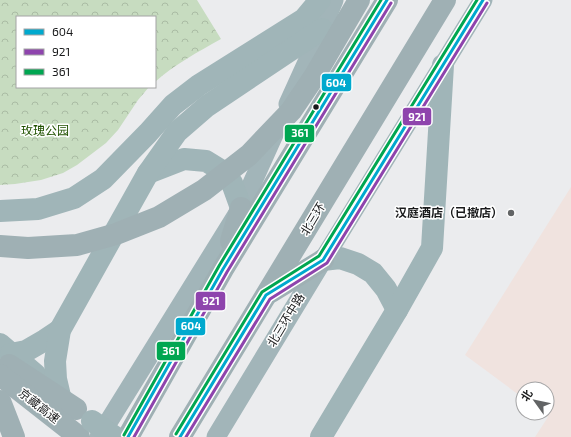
<svg xmlns="http://www.w3.org/2000/svg" width="571" height="437" viewBox="0 0 571 437" font-family="'Exo 2','Noto Sans SC',sans-serif">
	<defs>
		<pattern id="park-crowns" width="20" height="18" patternUnits="userSpaceOnUse"><rect width="20" height="18" fill="#c7dcc0"/><path d="M2 6a3 3 0 1 1 6 0M12 15a3 3 0 1 1 6 0" fill="none" stroke="#aabca4"/></pattern>
	</defs>
	<rect width="100%" height="100%" fill="#ebecee"/>
	<polygon fill="#f0e3df" points="571,187 571,437 535,437 548,417 543,413 547,413 547,389 523,389 523,398 465,355"/>
	<path fill="url(#park-crowns)" d="M 0,0 L 197,0 L 221,39 C 198,52 175,64 155,82 L 155,17 L 17,17 L 17,87 L 149,87 L 138,100 L 118,130 L 106,143 L 77,165 L 63,173 L 41,180 L 15,184 L 0,185 Z"/>
	<g fill="none" stroke-linecap="round" stroke-linejoin="round">
		<g stroke="#a2b5b9" stroke-width="19">
			<polyline points="288,104 322,29 334,0"/>
			<polyline points="99,437 241,208 276,130"/>
			<polyline points="216,437 323,260 483,0"/>
		</g>
		<g stroke="#a0b5b8" stroke-width="22">
			<polyline points="148,173 184,159 206,161 219,169 232,183 241,208"/>
			<polyline points="0,211 38,209 74,198 103,179 148,133 173,105 199,85 304,19 320,0"/>
			<polyline points="323,260 340,258 358,264 373,273 386,289 397,310"/>
			<polyline points="0,344 35,374"/>
			<polyline points="11,354 26,351 45,340 60,330"/>
			<polyline points="60,396 56,379 55,361 60,330 148,173 177,132 207,106 322,29"/>
			<polyline points="321,437 397,310 432,248 443,65"/>
		</g>
		<g stroke="#9fb0b4" stroke-width="22">
			<polyline points="231,241 241,208"/>
			<polyline points="271,292 323,260"/>
			<polyline points="9,365 76,409"/>
			<polyline points="0,375 79,437"/>
			<polyline points="128,437 223,269 387,0"/>
			<polyline points="180,437 445,0"/>
		</g>
		<polyline stroke="#a0b5b8" stroke-width="22" points="92,421 115,437"/>
		<g stroke="#9fb0b4" stroke-width="22">
			<polyline points="0,246 28,248 77,245 116,234 159,217 204,190 249,155 291,111 314,77 359,0"/>
			<polyline points="0,401 14,437"/>
		</g>
		<defs>
			<g id="bus-1">
				<polyline points="128,437 223,269 387,0"/>
				<polyline points="180,437 266,295 323,260 483,0"/>
			</g>
			<g id="bus-2">
				<polyline points="134,437 227,272 391,3"/>
				<polyline points="186,437 270,299 327,263 487,3"/>
			</g>
			<g id="bus-3">
				<polyline points="176,434 262,292 319,256 477,0"/>
				<polyline points="124,435 219,266 381,0"/>
			</g>
		</defs>
		<use href="#bus-1" stroke="#fff" stroke-width="6"/>
		<use href="#bus-2" stroke="#fff" stroke-width="6"/>
		<use href="#bus-3" stroke="#fff" stroke-width="6"/>
		<use href="#bus-1" stroke="#00a9ce" stroke-width="3"/>
		<use href="#bus-2" stroke="#8e44ad" stroke-width="3"/>
		<use href="#bus-3" stroke="#00a651" stroke-width="3"/>
	</g>
	<circle fill="#191a1b" stroke="#fff" stroke-width="1.5" cx="316" cy="107" r="3.5"/>
	<circle fill="#626465" stroke="#fff" stroke-width="1.5" cx="511" cy="213" r="4"/>
	<g text-anchor="middle" stroke-width="3" stroke-linejoin="round" paint-order="stroke">
		<g font-size="12" fill="#205200" stroke="#fff">
			<text x="45" y="135">玫瑰公园</text>
		</g>
		<g font-size="12" font-weight="bold" fill="#191a1b" stroke="#fff" text-anchor="end">
			<text x="503" y="217">汉庭酒店（已撤店）</text>
		</g>
		<g font-size="12" fill="#191a1b" stroke="#fff">
			<text transform="translate(313 219) rotate(-59)" y="4">北三环</text>
			<text transform="translate(286 320) rotate(-59)" y="4">北三环中路</text>
			<text transform="translate(39 406) rotate(38)" y="4">京藏高速</text>
		</g>
	</g>
	<g stroke="#fff" stroke-width="1.5">
		<rect x="321" y="73" width="31" height="19" rx="4" fill="#00a9ce"/>
		<rect x="402" y="107" width="30" height="19" rx="4" fill="#8e44ad"/>
		<rect x="284" y="124" width="31" height="19" rx="4" fill="#00a651"/>
		<rect x="195" y="291" width="31" height="20" rx="4" fill="#8e44ad"/>
		<rect x="175" y="317" width="31" height="19" rx="4" fill="#00a9ce"/>
		<rect x="156" y="341" width="30" height="20" rx="4" fill="#00a651"/>
	</g>
	<g font-size="11" text-anchor="middle" font-weight="bold" fill="#fff">
		<text x="336" y="87">604</text>
		<text x="417" y="121">921</text>
		<text x="300" y="137">361</text>
		<text x="211" y="305">921</text>
		<text x="191" y="330">604</text>
		<text x="171" y="355">361</text>
	</g>
	<rect x="16" y="16" width="140" height="72" fill="#ffffff" stroke="#a3a3a4"/>
	<rect x="24" y="29" width="20" height="6" fill="#00a9ce" stroke="#a3a3a4"/>
	<text x="52" y="36" font-size="12" fill="#191a1b">604</text>
	<rect x="24" y="49" width="20" height="6" fill="#8e44ad" stroke="#a3a3a4"/>
	<text x="52" y="56" font-size="12" fill="#191a1b">921</text>
	<rect x="24" y="69" width="20" height="6" fill="#00a651" stroke="#a3a3a4"/>
	<text x="52" y="76" font-size="12" fill="#191a1b">361</text>
	<g transform="translate(535 401) rotate(303)"><circle r="19" fill="#ffffff" stroke="#a3a3a4"/>
	<path d="M0-3L7 15L0 10L-7 15Z" fill="#626465"/>
	<text y="-6" font-size="11" font-weight="bold" text-anchor="middle" fill="#191a1b">北</text>
	</g>
</svg>
